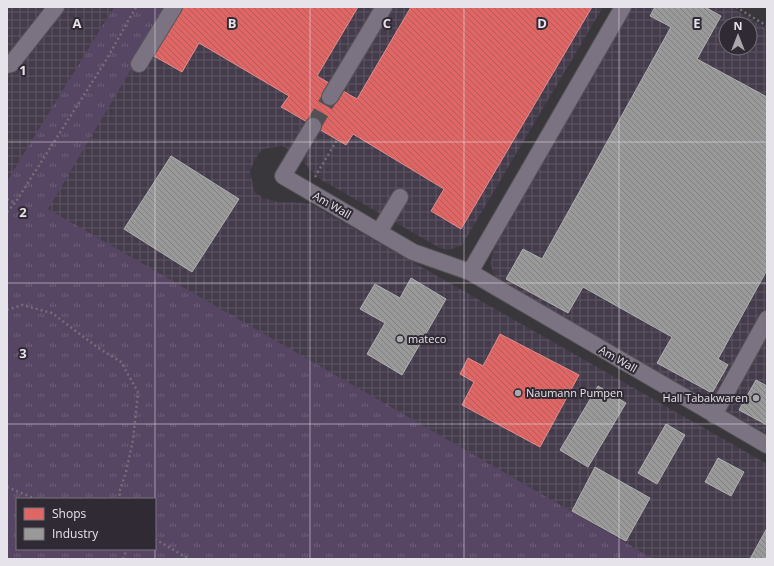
<svg xmlns="http://www.w3.org/2000/svg" width="774" height="566" viewBox="0 0 774 566" font-family="'Open Sans',sans-serif">
	<defs>
		<pattern id="industrial-grid" width="8" height="8" patternUnits="userSpaceOnUse"><rect width="8" height="8" fill="#443b4b"/><path d="M0 4h8M4 0v8" fill="none" stroke="#5f5765"/></pattern>
		<pattern id="grass-tufts" width="24" height="20" patternUnits="userSpaceOnUse"><rect width="24" height="20" fill="#574564"/><path d="M3 7l-1-3M5 7V3M7 7l1-3M15 17l-1-3M17 17v-4M19 17l1-3" fill="none" stroke="#6f607a"/></pattern>
		<pattern id="shops-back-hatch" width="6" height="6" patternUnits="userSpaceOnUse"><rect width="6" height="6" fill="#e06666"/><path d="M-1 5l2 2M0 0l6 6M5-1l2 2" fill="none" stroke="#b25c5c"/></pattern>
		<pattern id="industry-back-hatch" width="6" height="6" patternUnits="userSpaceOnUse"><rect width="6" height="6" fill="#999"/><path d="M-1 5l2 2M0 0l6 6M5-1l2 2" fill="none" stroke="#808080"/></pattern>
	</defs>
	<rect width="100%" height="100%" fill="#3a373c"/>
	<g fill="url(#industrial-grid)" fill-rule="evenodd">
		<polygon points="7,7 114,7 8,181 7,181"/>
		<polygon points="168,7 603,7 462,245 455,248 448,250 440,248 320,179 306,165 295,152 282,146 262,149 255,159 250,171 254,191 263,198 278,202 293,202 311,204 767,464 767,559 654,559 47,209"/>
		<path d="M 633,7 L 731,7 L 767,29 L 767,434 L 499,280 L 493,273 L 491,263 L 495,243 ZM 726,24 L 750,24 L 750,48 L 726,48 Z"/>
	</g>
	<path fill="url(#grass-tufts)" fill-rule="evenodd" d="M 114,7 L 168,7 L 48,209 L 654,559 L 7,559 L 7,181 ZM 17,499 L 155,499 L 155,549 L 17,549 Z"/>
	<g fill="url(#shops-back-hatch)" stroke="#e28c8e">
		<polygon points="183,7 358,7 317,76 329,83 323,93 337,101 343,91 357,99 411,7 592,7 461,229 431,211 444,189 353,134 346,145 290,112 281,107 289,96 199,43 182,72 154,56"/>
		<polygon points="500,334 579,375 540,447 462,405 474,382 460,374 468,358 483,366"/>
	</g>
	<g fill="url(#industry-back-hatch)" stroke="#b0afb1">
		<polygon points="655,7 705,7 721,16 697,59 767,97 767,270 718,359 728,365 712,393 657,363 672,337 583,287 568,313 506,279 523,249 542,259 671,27 650,16"/>
		<polygon points="171,156 239,199 192,272 124,229"/>
		<polygon points="411,278 446,299 402,375 367,354 385,323 360,309 375,284 400,298"/>
		<polygon points="756,380 767,386 767,425 739,410"/>
		<polygon points="598,386 626,403 588,467 560,450"/>
		<polygon points="666,424 685,435 657,484 638,473"/>
		<polygon points="718,458 744,472 731,496 705,482"/>
		<polygon points="595,467 650,498 626,541 572,511"/>
		<polygon points="767,528 767,559 750,559"/>
	</g>
	<g fill="none" stroke-linecap="round" stroke-linejoin="round">
		<polyline stroke="#545156" stroke-width="16" stroke-dasharray="16 8" stroke-linecap="butt" points="313,126 330,97"/>
		<defs>
			<g id="minor">
				<polyline points="139,64 174,7"/>
				<polyline points="7,65 11,64 56,7"/>
				<polyline points="330,97 384,7"/>
				<polyline points="313,126 283,176 413,252 470,272 767,445"/>
				<polyline points="379,232 400,197"/>
				<polyline points="470,272 623,7"/>
				<polyline points="714,415 767,319"/>
			</g>
		</defs>
		<use href="#minor" stroke="#565357" stroke-width="18"/>
		<g stroke="#746e78" stroke-width="2.5" stroke-dasharray="2 3" stroke-linecap="butt">
			<polyline points="736,7 767,26"/>
			<polyline points="315,177 337,140"/>
			<polyline points="7,199 15,203"/>
			<polyline points="7,212 15,203 105,62 136,7"/>
			<polyline points="7,310 22,305 52,313 97,347 121,362 138,392 133,440 126,472 119,493 121,499"/>
			<polyline points="7,487 36,499"/>
			<polyline points="155,539 189,559"/>
			<polyline points="123,559 127,549"/>
		</g>
		<use href="#minor" stroke="#7b7381" stroke-width="16"/>
	</g>
	<path fill="none" stroke="#e7e3ea" stroke-width="1" stroke-opacity="0.55" d="M 155,7 L 155,499M 310,7 L 310,559M 464,7 L 464,559M 619,7 L 619,559M 7,142 L 767,142M 7,283 L 767,283M 7,424 L 767,424M 155,549 L 155,559"/>
	<g fill="#aaa7ad" stroke="#302a35" stroke-width="1.5">
		<circle cx="400" cy="339" r="4"/>
		<circle cx="518" cy="393" r="4"/>
		<circle cx="756" cy="398" r="4"/>
	</g>
	<g text-anchor="middle" stroke-width="4" stroke-linejoin="round" paint-order="stroke">
		<g font-size="11" fill="#e7e3ea" stroke="#302a35">
			<text transform="translate(332 205) rotate(30)" y="4">Am Wall</text>
			<text transform="translate(618 359) rotate(30)" y="4">Am Wall</text>
		</g>
		<g font-size="11" fill="#e7e3ea" stroke="#302a35" text-anchor="start">
			<text x="408" y="343">mateco</text>
			<text x="526" y="397">Naumann Pumpen</text>
			<text x="748" y="402" text-anchor="end">Hall Tabakwaren</text>
		</g>
	</g>
	<g font-size="13" text-anchor="middle" font-weight="bold" fill="#e7e3ea" stroke="#302a35" stroke-width="4" stroke-linejoin="round" paint-order="stroke">
		<text x="77" y="28">A</text>
		<text x="232" y="28">B</text>
		<text x="387" y="28">C</text>
		<text x="542" y="28">D</text>
		<text x="697" y="28">E</text>
		<text x="23" y="75">1</text>
		<text x="23" y="217">2</text>
		<text x="23" y="358">3</text>
	</g>
	<rect width="774" height="566" fill="none" stroke="#e7e3ea" stroke-width="16"/>
	<rect x="16" y="498" width="140" height="52" fill="#302a35" stroke="#79747d"/>
	<rect x="24" y="508" width="20" height="12" fill="#e06666" stroke="#79747d"/>
	<text x="52" y="518" font-size="12" fill="#e7e3ea">Shops</text>
	<rect x="24" y="528" width="20" height="12" fill="#999999" stroke="#79747d"/>
	<text x="52" y="538" font-size="12" fill="#e7e3ea">Industry</text>
	<g transform="translate(738 36)"><circle r="19" fill="#302a35" stroke="#79747d"/>
	<path d="M0-3L7 15L0 10L-7 15Z" fill="#aaa7ad"/>
	<text y="-6" font-size="11" font-weight="bold" text-anchor="middle" fill="#e7e3ea">N</text>
	</g>
</svg>
